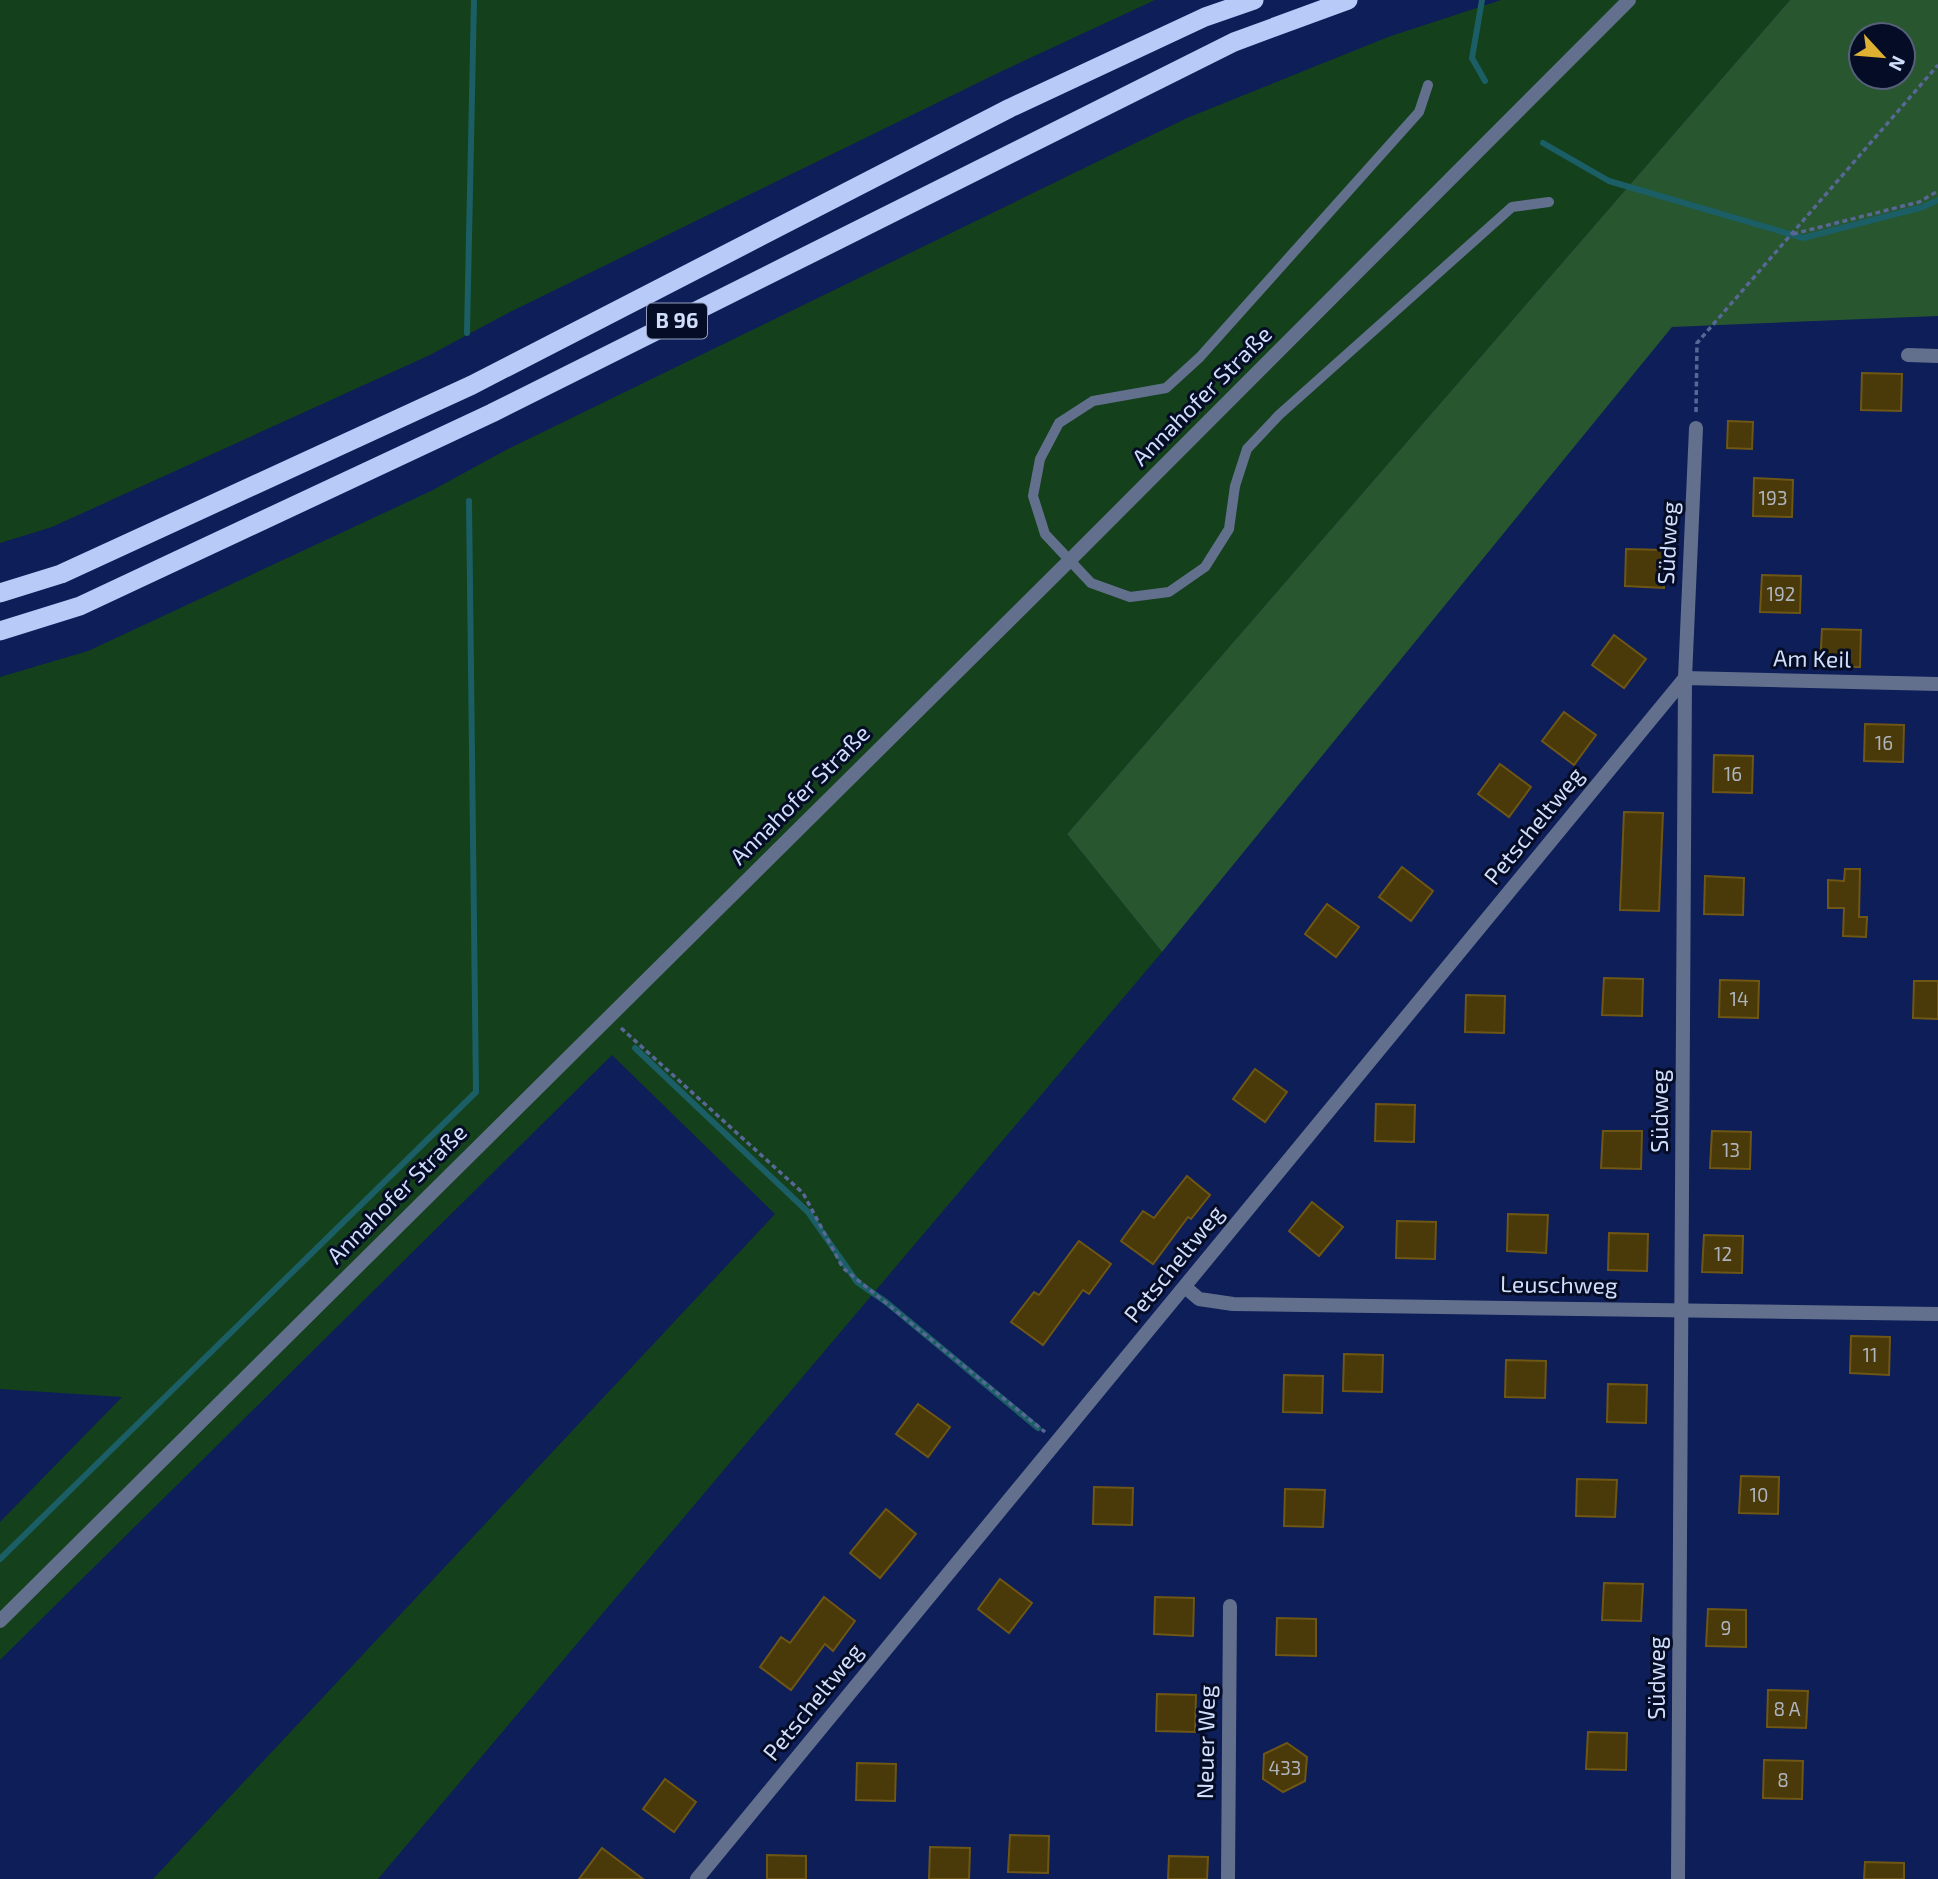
<svg xmlns="http://www.w3.org/2000/svg" width="1938" height="1879" viewBox="0 0 1938 1879" font-family="'Exo 2',sans-serif">
	<rect width="100%" height="100%" fill="#0e1e58"/>
	<g fill="#14401c">
		<polygon points="0,0 1155,0 1000,72 508,313 430,355 52,527 0,543"/>
		<polygon points="1501,0 1790,0 1067,834 1162,952 378,1879 153,1879 775,1214 612,1055 0,1660 0,1522 122,1397 0,1389 0,677 88,651 431,491 506,450 1187,118 1388,37"/>
	</g>
	<path fill="#27562f" fill-rule="evenodd" d="M 1790,0 L 1938,0 L 1938,316 L 1672,327 L 1162,952 L 1067,834 ZM 1861,35 L 1903,35 L 1903,77 L 1861,77 Z"/>
	<g fill="none" stroke-linecap="round" stroke-linejoin="round">
		<g stroke="#1b5e66" stroke-width="6">
			<polyline points="1482,0 1472,58 1485,81"/>
			<polyline points="1543,143 1609,181 1803,238 1923,207 1938,200"/>
			<polyline points="467,333 474,0"/>
			<polyline points="635,1048 808,1212 857,1282 886,1302 1038,1428"/>
			<polyline points="0,1559 476,1092 469,501"/>
		</g>
	</g>
	<g fill="#4a3909" stroke="#6e5614" stroke-width="2">
		<polygon points="1862,373 1902,374 1901,411 1861,410"/>
		<polygon points="1728,421 1753,422 1752,449 1727,448"/>
		<polygon points="1754,478 1793,480 1792,517 1753,516"/>
		<polygon points="1626,549 1665,550 1664,588 1625,586"/>
		<polygon points="1762,575 1801,576 1800,613 1760,612"/>
		<polygon points="1822,629 1861,630 1860,667 1820,666"/>
		<polygon points="1614,635 1646,659 1624,688 1592,665"/>
		<polygon points="1564,712 1596,735 1574,765 1542,741"/>
		<polygon points="1865,724 1904,725 1903,762 1864,761"/>
		<polygon points="1714,755 1753,756 1752,793 1713,792"/>
		<polygon points="1500,764 1531,787 1509,817 1478,794"/>
		<polygon points="1624,812 1663,813 1659,911 1620,910"/>
		<polygon points="1402,867 1433,891 1411,921 1379,897"/>
		<polygon points="1845,869 1860,869 1859,917 1867,917 1866,937 1843,936 1844,908 1828,908 1828,880 1844,881"/>
		<polygon points="1705,876 1744,878 1743,915 1704,914"/>
		<polygon points="1327,904 1359,927 1336,957 1305,934"/>
		<polygon points="1604,978 1643,979 1642,1016 1602,1015"/>
		<polygon points="1720,980 1759,981 1758,1018 1719,1017"/>
		<polygon points="1914,981 1938,981 1938,1019 1913,1018"/>
		<polygon points="1466,995 1505,996 1504,1033 1465,1032"/>
		<polygon points="1255,1069 1287,1092 1265,1122 1233,1099"/>
		<polygon points="1376,1104 1415,1105 1414,1142 1375,1141"/>
		<polygon points="1603,1131 1642,1131 1641,1169 1601,1168"/>
		<polygon points="1712,1131 1751,1132 1750,1169 1710,1168"/>
		<polygon points="1187,1176 1210,1195 1191,1219 1188,1217 1153,1264 1121,1241 1143,1211 1154,1218"/>
		<polygon points="1312,1202 1343,1227 1319,1256 1289,1231"/>
		<polygon points="1508,1214 1548,1215 1546,1253 1507,1251"/>
		<polygon points="1397,1221 1436,1222 1435,1259 1396,1258"/>
		<polygon points="1609,1233 1648,1234 1647,1271 1608,1270"/>
		<polygon points="1704,1235 1743,1236 1742,1273 1702,1272"/>
		<polygon points="1079,1241 1111,1264 1089,1294 1083,1290 1043,1345 1011,1322 1034,1292 1039,1295"/>
		<polygon points="1851,1336 1890,1337 1889,1375 1850,1373"/>
		<polygon points="1344,1354 1383,1355 1382,1392 1343,1391"/>
		<polygon points="1506,1360 1546,1361 1545,1398 1505,1397"/>
		<polygon points="1284,1375 1323,1376 1322,1413 1283,1412"/>
		<polygon points="1608,1384 1647,1385 1646,1423 1607,1422"/>
		<polygon points="918,1404 950,1427 928,1457 896,1434"/>
		<polygon points="1741,1476 1779,1477 1778,1514 1739,1513"/>
		<polygon points="1577,1479 1617,1480 1615,1517 1576,1516"/>
		<polygon points="1094,1487 1133,1488 1132,1525 1093,1524"/>
		<polygon points="1285,1489 1325,1490 1323,1527 1284,1526"/>
		<polygon points="886,1509 916,1534 880,1578 850,1553"/>
		<polygon points="1000,1579 1032,1603 1009,1633 978,1609"/>
		<polygon points="1604,1583 1643,1584 1641,1621 1602,1620"/>
		<polygon points="824,1597 855,1621 833,1651 825,1644 791,1690 760,1667 781,1637 790,1643"/>
		<polygon points="1155,1597 1194,1598 1193,1636 1154,1634"/>
		<polygon points="1708,1609 1746,1610 1746,1647 1706,1646"/>
		<polygon points="1277,1618 1316,1619 1316,1656 1276,1655"/>
		<polygon points="1768,1690 1808,1691 1806,1728 1767,1727"/>
		<polygon points="1157,1694 1196,1695 1195,1732 1156,1731"/>
		<polygon points="1588,1732 1627,1733 1626,1770 1586,1769"/>
		<polygon points="1287,1743 1307,1757 1305,1781 1283,1792 1263,1779 1264,1754"/>
		<polygon points="1764,1760 1803,1761 1802,1799 1763,1798"/>
		<polygon points="857,1763 896,1764 895,1801 856,1800"/>
		<polygon points="665,1779 696,1802 674,1832 643,1809"/>
		<polygon points="1010,1835 1049,1836 1048,1873 1008,1872"/>
		<polygon points="930,1847 970,1848 969,1879 929,1879"/>
		<polygon points="602,1848 643,1879 579,1879"/>
		<polygon points="767,1855 806,1856 806,1879 767,1879"/>
		<polygon points="1169,1856 1208,1857 1207,1879 1168,1879"/>
		<polygon points="1865,1862 1904,1863 1904,1879 1864,1879"/>
	</g>
	<g fill="none" stroke-linecap="round" stroke-linejoin="round">
		<g stroke="#586796" stroke-width="3.5" stroke-dasharray="5 3.5" stroke-linecap="butt">
			<polyline points="1793,234 1919,202 1938,191"/>
			<polyline points="1696,412 1697,343 1938,65"/>
			<polyline points="621,1028 803,1193 843,1268 1045,1432"/>
		</g>
		<polyline stroke="#63708d" stroke-width="10" points="1428,85 1419,112 1200,357 1166,388 1093,401 1059,423 1040,459 1033,496 1045,534 1091,583 1130,597 1169,592 1205,567 1229,529 1235,486 1247,449 1279,415 1512,207 1549,202"/>
		<g stroke="#63708d" stroke-width="14">
			<polyline points="1908,355 1938,356"/>
			<polyline points="1185,1287 1199,1299 1233,1304 1938,1314"/>
			<polyline points="697,1879 1685,678 1938,684"/>
			<polyline points="1228,1879 1230,1606"/>
			<polyline points="1678,1879 1685,678 1696,428"/>
		</g>
		<polyline stroke="#63708d" stroke-width="14" points="0,1621 1069,561 1629,0"/>
		<g stroke="#b8caf7" stroke-width="19">
			<polyline points="0,593 61,574 472,385 1010,108 1205,17 1254,0"/>
			<polyline points="0,631 80,606 492,413 1234,42 1348,0"/>
		</g>
	</g>
	<g text-anchor="middle" stroke-width="6" stroke-linejoin="round" paint-order="stroke">
		<g font-size="19" fill="#aeb4be">
			<text x="1773" y="505">193</text>
			<text x="1781" y="601">192</text>
			<text x="1884" y="750">16</text>
			<text x="1733" y="781">16</text>
			<text x="1739" y="1006">14</text>
			<text x="1731" y="1157">13</text>
			<text x="1723" y="1261">12</text>
			<text x="1870" y="1362">11</text>
			<text x="1759" y="1502">10</text>
			<text x="1726" y="1635">9</text>
			<text x="1787" y="1716">8 A</text>
			<text x="1285" y="1775">433</text>
			<text x="1783" y="1787">8</text>
		</g>
		<rect fill="#050c25" stroke="#939ebb" stroke-width="2" x="647" y="303.5" width="60" height="35" rx="5"/>
		<g font-size="21" font-weight="bold" fill="#d0ddfb">
			<text x="677" y="328">B 96</text>
		</g>
		<g font-size="23" fill="#d0ddfb" stroke="#050c25">
			<text transform="translate(1202 396) rotate(-45)" y="8">Annahofer Straße</text>
			<text transform="translate(1668 543) rotate(-87)" y="8">Südweg</text>
			<text transform="translate(1812 659) rotate(1)" y="8">Am Keil</text>
			<text transform="translate(800 795) rotate(-45)" y="8">Annahofer Straße</text>
			<text transform="translate(1534 826) rotate(-51)" y="8">Petscheltweg</text>
			<text transform="translate(1660 1111) rotate(-90)" y="8">Südweg</text>
			<text transform="translate(397 1194) rotate(-45)" y="8">Annahofer Straße</text>
			<text transform="translate(1174 1264) rotate(-51)" y="8">Petscheltweg</text>
			<text transform="translate(1559 1285) rotate(1)" y="8">Leuschweg</text>
			<text transform="translate(1657 1678) rotate(-90)" y="8">Südweg</text>
			<text transform="translate(813 1702) rotate(-51)" y="8">Petscheltweg</text>
			<text transform="translate(1206 1742) rotate(-89)" y="8">Neuer Weg</text>
		</g>
	</g>
	<g transform="translate(1882 56) rotate(116)"><circle r="33" fill="#050c25" stroke="#56607b" stroke-width="2"/>
	<path d="M0-5L12 26L0 18L-12 26Z" fill="#dfb133"/>
	<text y="-10" font-size="19" font-weight="bold" text-anchor="middle" fill="#d0ddfb">N</text>
	</g>
</svg>
